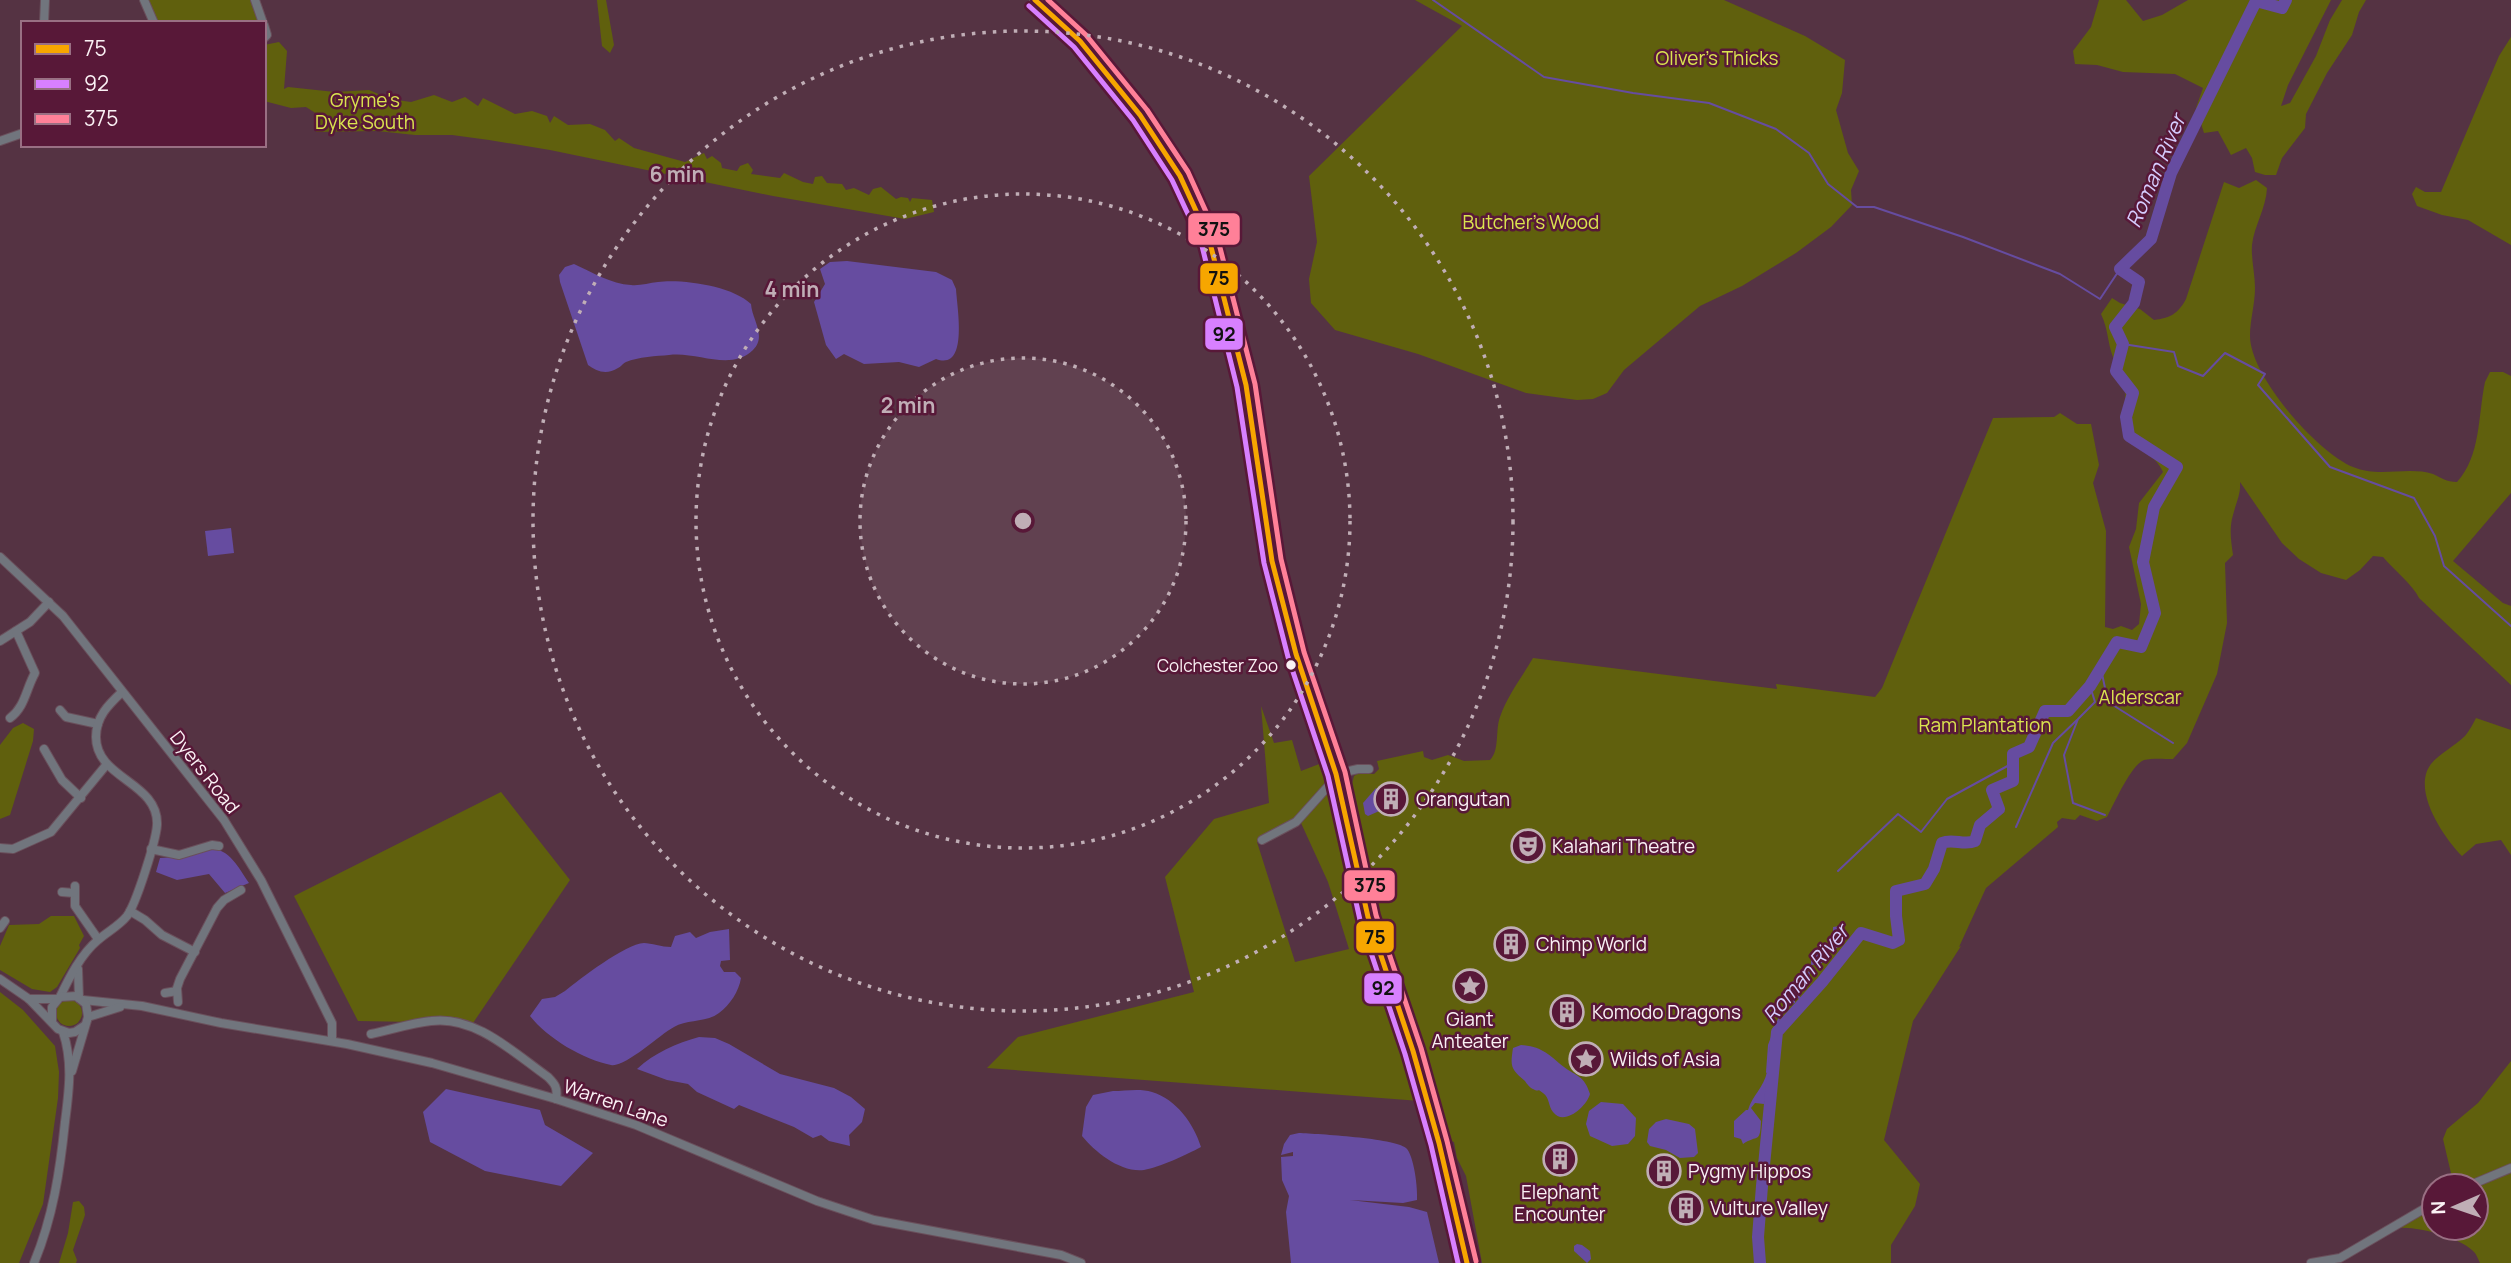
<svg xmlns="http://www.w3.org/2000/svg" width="2511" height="1263" viewBox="0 0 2511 1263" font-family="Manrope,sans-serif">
	<rect width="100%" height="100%" fill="#553343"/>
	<g fill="#60600d">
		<polygon points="146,0 255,0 263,23 157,23"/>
		<polygon points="597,0 606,0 614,45 610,53 602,46"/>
		<polygon points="1415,0 1724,0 1805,36 1845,60 1842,93 1836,110 1848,153 1859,171 1851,190 1852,205 1831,227 1796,253 1742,286 1700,306 1624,370 1607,393 1593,399 1577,400 1526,393 1418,354 1335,330 1311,303 1309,279 1317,242 1309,176 1462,26"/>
		<polygon points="2099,0 2126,0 2143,21 2162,15 2188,0 2331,0 2288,85 2281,106 2290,103 2316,56 2330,20 2342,0 2366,0 2359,12 2352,35 2327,73 2306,114 2305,128 2282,158 2276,175 2265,175 2255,172 2252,158 2246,148 2231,155 2218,131 2204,133 2196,108 2203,88 2175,74 2123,72 2097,65 2075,64 2073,51 2091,27"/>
		<polygon points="2511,37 2511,245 2468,220 2442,215 2417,206 2412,194 2416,187 2425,192 2441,192 2499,56"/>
		<polygon points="279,42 287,51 284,89 288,87 335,92 369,90 390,99 411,102 434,95 452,102 465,97 478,106 483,98 515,114 532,111 547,116 550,123 554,116 568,125 590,124 605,130 615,141 619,138 634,148 685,162 704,153 707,159 712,156 721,163 722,168 737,171 740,166 748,163 753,170 751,174 780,178 784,173 803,182 813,184 815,177 822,176 827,183 842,184 846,190 854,188 869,195 873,189 881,187 896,199 901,197 908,198 910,202 912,198 932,200 934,212 905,219 773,196 550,150 489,140 452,135 415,135 377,131 316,132 317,114 306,107 291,108 264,101 264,45"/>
		<path d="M 2256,180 L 2267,188 C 2266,209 2254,226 2252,245 C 2251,259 2255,274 2255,288 C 2255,304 2250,320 2250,336 C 2250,376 2317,452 2353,467 C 2379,478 2408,466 2433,474 C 2442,478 2446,482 2457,482 C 2481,456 2478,415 2485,382 L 2490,372 L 2503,372 L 2511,376 L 2511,493 L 2453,561 L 2503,603 L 2511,606 L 2511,685 L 2419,598 C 2413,585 2394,570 2383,557 L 2373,556 L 2360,570 L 2346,580 L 2321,573 L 2299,559 L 2282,543 L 2240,482 C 2241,494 2236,503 2233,515 C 2229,528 2231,541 2233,555 L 2225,563 L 2227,623 L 2217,674 L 2187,743 L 2173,759 C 2164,759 2152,758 2144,760 C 2131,765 2114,804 2107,817 L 2097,821 L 2080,815 L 2075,820 L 2062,818 L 2057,822 L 2058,827 L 1986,888 L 1959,947 L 1961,946 L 1913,1021 L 1884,1140 L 1920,1184 L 1915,1206 L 1891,1245 L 1891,1263 L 1482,1263 L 1466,1176 L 1457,1158 L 1454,1142 L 1451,1141 L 1372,909 L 1354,840 L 1351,788 L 1354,776 L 1359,773 L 1374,774 L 1379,769 L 1377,761 L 1423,751 L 1424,757 L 1432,760 L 1448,755 L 1464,761 L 1490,760 C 1500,750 1495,730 1500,717 C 1507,696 1522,677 1533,658 L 1777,689 L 1776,684 L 1875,697 L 1882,688 L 1993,418 L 2054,417 L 2060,413 L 2077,424 L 2091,424 L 2099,465 L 2093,483 L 2106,531 L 2105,627 L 2113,629 L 2121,626 L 2132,630 L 2139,624 L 2141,604 L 2129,547 L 2136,529 L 2139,503 L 2163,472 C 2155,453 2133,447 2125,426 C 2121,415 2127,400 2125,388 C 2122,376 2116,367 2113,357 C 2107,341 2109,332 2101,314 L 2112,298 L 2120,303 L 2140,309 L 2154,320 C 2170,318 2178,314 2186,299 L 2224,182 L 2239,188 Z"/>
		<polygon points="1261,706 1274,743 1292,740 1301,771 1327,761 1332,779 1293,819 1257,842 1295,962 1349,949 1328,882 1301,823 1329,788 1335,798 1361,918 1420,1101 987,1068 1018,1037 1194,992 1165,877 1214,819 1269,803"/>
		<path d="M 2476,718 L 2511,730 L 2511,855 L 2501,840 L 2476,844 L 2462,856 C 2444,838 2411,790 2431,764 C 2440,753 2455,746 2465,736 C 2469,731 2473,724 2476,718 Z"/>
		<polygon points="23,723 34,729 33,741 10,815 0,819 0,745 13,728"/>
		<polygon points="501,792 570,880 473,1023 358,1021 294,896"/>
		<polygon points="51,916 74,916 84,936 79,945 80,948 57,987 50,992 32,989 0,970 0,946 9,925 39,924"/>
		<polygon points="0,992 23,1010 55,1046 59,1072 58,1098 43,1204 19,1263 0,1263"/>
		<circle cx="69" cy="1013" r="13"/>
		<polygon points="2511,1061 2511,1164 2459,1186 2454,1186 2443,1139 2447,1129 2478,1103"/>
		<path d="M 2511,1170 L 2511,1263 L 2480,1263 C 2478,1259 2477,1256 2475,1253 C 2463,1238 2417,1226 2399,1228 L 2434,1206 L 2434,1228 L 2476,1228 L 2476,1186 Z"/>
		<polygon points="79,1201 84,1207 85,1215 73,1250 77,1260 76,1263 59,1263 68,1233 73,1202"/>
	</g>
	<g fill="#664ca0">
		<path d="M 847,261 L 936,272 L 952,280 L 956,289 C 957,308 969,371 936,359 L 919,367 L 899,362 L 864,364 L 844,354 L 836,359 L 826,345 L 814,302 L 825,284 L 820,269 L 830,262 Z"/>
		<path d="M 574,264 C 592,272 611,284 631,285 C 639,286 649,283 658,282 C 683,279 732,286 751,304 C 752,320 767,336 753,350 C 730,372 697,351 669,355 C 657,356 638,357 626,362 C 622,364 622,366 618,368 C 607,375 597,372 588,365 L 560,282 L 559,275 L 565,267 Z"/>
		<polygon points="231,528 234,553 208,556 205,531"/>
		<polygon points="1376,788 1386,808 1368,816 1365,814 1363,803"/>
		<path d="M 209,848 C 230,849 238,867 249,883 L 225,893 L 209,874 L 177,880 L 156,872 L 160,858 L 177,857 Z"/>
		<polygon points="1839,926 1847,932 1842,945 1825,954 1822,963 1812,965 1808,981 1804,981 1811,966 1811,957 1830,948 1828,943 1833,935 1833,927"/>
		<path d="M 729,929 L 730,960 L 721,961 L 720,966 L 724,972 L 735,972 L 741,978 C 739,991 730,1005 719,1013 C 706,1023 687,1019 674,1027 C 659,1035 625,1068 611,1065 C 584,1060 547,1038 530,1016 L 542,999 L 555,997 L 565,991 C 580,979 625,944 644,943 C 651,943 662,947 671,947 L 675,936 L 690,932 L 696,938 L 710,932 Z"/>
		<polygon points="1793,981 1798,981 1805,987 1799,995 1801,999 1795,998 1795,1003 1788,1005 1784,999"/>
		<path d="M 699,1037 L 715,1038 L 729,1044 L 780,1074 L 834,1088 L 851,1097 L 865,1109 L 862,1122 L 849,1135 L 850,1146 L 829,1141 L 821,1135 L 813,1138 L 794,1127 L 739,1105 L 734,1109 L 697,1092 L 688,1084 L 667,1080 L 637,1069 C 654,1053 677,1043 699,1037 Z"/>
		<path d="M 1521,1045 C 1542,1046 1549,1055 1564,1067 C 1577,1077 1584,1075 1590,1094 C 1587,1106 1564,1127 1553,1112 C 1548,1106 1550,1098 1543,1093 C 1536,1087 1540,1093 1533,1089 C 1530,1088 1527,1084 1525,1081 C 1511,1069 1510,1067 1513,1048 Z"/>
		<path d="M 1767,1072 L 1768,1090 L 1764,1104 L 1755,1103 L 1751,1108 L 1761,1121 C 1760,1144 1758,1134 1743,1144 L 1741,1139 L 1734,1137 L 1734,1121 L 1746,1110 L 1748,1110 C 1752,1096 1764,1087 1767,1072 Z"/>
		<polygon points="446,1089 540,1110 545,1125 593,1153 561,1186 485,1171 430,1142 423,1112"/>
		<path d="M 1113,1091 C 1125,1091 1140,1088 1152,1092 C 1176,1099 1194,1124 1201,1147 C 1186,1155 1160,1167 1144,1170 C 1121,1173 1095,1152 1082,1136 L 1086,1107 L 1093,1095 Z"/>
		<polygon points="1601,1102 1623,1104 1636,1118 1635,1136 1628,1144 1612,1146 1590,1136 1586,1124 1589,1111"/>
		<polygon points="1666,1119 1689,1124 1695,1129 1698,1153 1694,1157 1680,1158 1666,1150 1650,1146 1647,1142 1649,1129 1656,1122"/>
		<path d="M 1299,1133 C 1318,1134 1394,1138 1406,1148 C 1414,1155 1418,1189 1417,1200 L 1403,1203 L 1350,1200 L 1409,1207 L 1427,1212 L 1439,1263 L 1291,1263 L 1286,1212 L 1289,1196 L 1282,1180 L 1281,1157 L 1293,1156 L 1293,1152 L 1281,1155 L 1284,1144 L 1290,1135 Z"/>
		<polygon points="1577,1244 1582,1245 1590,1251 1591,1259 1587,1263 1574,1251 1574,1246"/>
	</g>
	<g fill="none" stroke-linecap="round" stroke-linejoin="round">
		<g stroke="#664ca0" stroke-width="2">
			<polyline points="1433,0 1544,77 1633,93 1709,103 1776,129 1809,153 1828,184 1857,207 1874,207 1963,237 2060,274 2100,299 2120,269"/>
			<polyline points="2123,344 2174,352 2178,366 2203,376 2225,353 2265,374 2258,385 2330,467 2414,498 2435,536 2444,566 2511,626"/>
			<polyline points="2101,669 2108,702 2173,743"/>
			<polyline points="2090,686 2095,702 2078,719 2064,755 2073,803 2105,815"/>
			<polyline points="2016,827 2053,743 2077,720"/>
			<polyline points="1838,871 1898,814 1921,832 1947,799 2013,763"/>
			<polyline points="1767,1072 1769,1045 1785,1003"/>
		</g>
		<path stroke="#664ca0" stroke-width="12" d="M 1760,1263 L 1758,1237 L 1762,1186 L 1777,1032 L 1822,982 L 1861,933 L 1893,943 L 1899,940 L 1896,916 L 1896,891 L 1925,884 L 1934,869 L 1942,843 C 1953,838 1964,846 1975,841 L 1980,825 L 1999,809 L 1992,790 L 2013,781 L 2013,754 L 2029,747 L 2045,711 L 2068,711 L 2090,686 L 2117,642 L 2141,647 L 2155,613 L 2143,562 L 2154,507 L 2177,467 L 2129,436 L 2126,417 L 2133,393 L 2116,371 L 2123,344 L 2115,327 L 2134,303 L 2139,282 L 2120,269 L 2151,239 L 2171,173 L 2256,1 L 2282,8 L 2286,0"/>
		<defs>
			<g id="minor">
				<polyline points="144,0 154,23"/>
				<polyline points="255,0 263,23"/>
				<polyline points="44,23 45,0"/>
				<polyline points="264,25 267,35 264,38"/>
				<polyline points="0,141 23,133"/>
				<polyline points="0,557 63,616 224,820 261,880 332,1023 332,1041"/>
				<polyline points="0,641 30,622 49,602"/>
				<polyline points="60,710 66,717 98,724"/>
				<path d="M 10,718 C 25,707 26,689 35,673 L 16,631"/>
				<polyline points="44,749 62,780 81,798"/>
				<polyline points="1336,774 1358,769 1369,769"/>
				<polyline points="1262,840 1296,822 1331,783 1338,780"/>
				<polyline points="0,848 13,849 51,832 107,764"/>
				<polyline points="151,849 179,855 212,845 219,846"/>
				<polyline points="75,886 75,906 98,939"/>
				<polyline points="62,892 74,893"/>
				<polyline points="130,911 145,920 162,935 195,952"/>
				<polyline points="0,928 5,921"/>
				<polyline points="78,969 79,998"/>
				<polyline points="0,979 29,999 58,1029 69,1033 75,1032 84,1026"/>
				<polyline points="165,993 177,991"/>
				<path d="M 60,997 C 69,978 81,954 98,940 C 107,932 119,926 127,916 C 136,904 156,841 157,825 C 159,782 96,779 96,737 C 96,717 108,705 122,692"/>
				<polyline points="29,999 57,999"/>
				<polyline points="83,1000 142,1006 221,1023 347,1044 432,1063 556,1099 636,1125 817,1201 874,1220 1061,1255 1081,1263"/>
				<polyline points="178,1002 177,988 180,979 217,908 224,900 241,890"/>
				<polyline points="88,1017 120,1007"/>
				<polyline points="52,1021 52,1007 60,997 76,996 86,1004 88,1017 72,1071"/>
				<path d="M 371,1034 C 391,1030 411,1023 431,1021 C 475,1015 514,1053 548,1077 C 555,1084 558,1088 556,1099"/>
				<polyline points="2468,1186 2511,1168"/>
				<path d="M 34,1263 C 53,1217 60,1171 65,1122 C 69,1091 73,1062 63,1032"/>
				<polyline points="2311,1263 2340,1258 2434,1203"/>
			</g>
			<polyline id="major" points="1035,0 1080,41 1140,115 1180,176 1209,239 1246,385 1272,561 1296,654 1336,774 1368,917 1413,1051 1439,1143 1467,1263"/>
		</defs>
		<use href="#minor" stroke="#6a505c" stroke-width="10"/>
		<use href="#major" stroke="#6a505c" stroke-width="12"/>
		<use href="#minor" stroke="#71757d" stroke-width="8"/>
		<use href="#major" stroke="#76737e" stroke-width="10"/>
		<defs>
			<polyline id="bus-1" points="1035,0 1080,41 1140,115 1180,176 1209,239 1246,385 1272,561 1296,654 1336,774 1368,917 1413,1051 1439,1143 1467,1263"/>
			<polyline id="bus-2" points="1029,6 1074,47 1133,120 1172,180 1201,242 1237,387 1264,563 1288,657 1328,776 1360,920 1405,1054 1431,1145 1458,1263"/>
			<polyline id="bus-3" points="1048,0 1086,35 1147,110 1188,172 1217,236 1255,384 1281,559 1304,652 1345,772 1376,915 1421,1048 1447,1141 1476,1261"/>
		</defs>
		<use href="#bus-1" stroke="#581838" stroke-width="10"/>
		<use href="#bus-2" stroke="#581838" stroke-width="10"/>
		<use href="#bus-3" stroke="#581838" stroke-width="10"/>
		<use href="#bus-1" stroke="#f7a600" stroke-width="5"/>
		<use href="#bus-2" stroke="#d880ff" stroke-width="5"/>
		<use href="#bus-3" stroke="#ff8098" stroke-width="5"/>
	</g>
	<circle cx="1023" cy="521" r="163" fill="#c0aeb6" fill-opacity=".12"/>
	<g fill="none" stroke="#c0aeb6" stroke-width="3.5" stroke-dasharray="3.5 7">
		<circle cx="1023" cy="521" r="163"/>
		<circle cx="1023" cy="521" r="327"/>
		<circle cx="1023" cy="521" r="490"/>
	</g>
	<defs>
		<symbol id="building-ring" viewBox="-11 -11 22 22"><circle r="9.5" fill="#581838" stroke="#c0aeb6" stroke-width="1.5"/><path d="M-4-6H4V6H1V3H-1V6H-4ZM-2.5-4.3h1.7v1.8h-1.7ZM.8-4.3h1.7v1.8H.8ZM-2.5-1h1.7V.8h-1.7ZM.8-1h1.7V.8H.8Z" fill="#c0aeb6"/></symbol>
		<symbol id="theatre-ring" viewBox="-11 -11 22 22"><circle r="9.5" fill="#581838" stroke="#c0aeb6" stroke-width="1.5"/><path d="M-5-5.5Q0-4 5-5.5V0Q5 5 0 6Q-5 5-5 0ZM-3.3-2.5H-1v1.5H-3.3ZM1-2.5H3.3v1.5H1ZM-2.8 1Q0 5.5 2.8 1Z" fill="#c0aeb6"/></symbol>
		<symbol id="sight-ring" viewBox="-11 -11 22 22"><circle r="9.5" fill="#581838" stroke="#c0aeb6" stroke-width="1.5"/><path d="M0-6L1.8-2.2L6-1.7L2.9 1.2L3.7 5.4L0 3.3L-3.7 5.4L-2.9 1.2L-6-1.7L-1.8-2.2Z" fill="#c0aeb6"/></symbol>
	</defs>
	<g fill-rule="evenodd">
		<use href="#building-ring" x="1372" y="780" width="38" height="38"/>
		<use href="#theatre-ring" x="1509" y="827" width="38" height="38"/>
		<use href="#building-ring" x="1492" y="925" width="38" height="38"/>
		<use href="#sight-ring" x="1451" y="967" width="38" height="38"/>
		<use href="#building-ring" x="1548" y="993" width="38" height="38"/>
		<use href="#sight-ring" x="1567" y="1040" width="38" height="38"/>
		<use href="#building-ring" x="1541" y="1140" width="38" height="38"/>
		<use href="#building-ring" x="1645" y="1152" width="38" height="38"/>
		<use href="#building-ring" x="1667" y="1189" width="38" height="38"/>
	</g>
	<circle fill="#faf1f4" stroke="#581838" stroke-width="2.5" cx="1291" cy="665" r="6"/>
	<g text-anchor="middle" stroke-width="5" stroke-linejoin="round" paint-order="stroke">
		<g font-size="17" fill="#faf1f4" stroke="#581838" text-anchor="end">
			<text x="1278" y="672">Colchester Zoo</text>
		</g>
		<g font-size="19" fill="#dae44f" stroke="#581838">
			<text x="1717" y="65">Oliver's Thicks</text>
			<text x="365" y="107">Gryme's<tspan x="365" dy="22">Dyke South</tspan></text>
			<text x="1531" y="229">Butcher's Wood</text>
			<text x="2140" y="704">Alderscar</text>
			<text x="1985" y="732">Ram Plantation</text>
		</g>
		<g font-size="19" fill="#faf1f4" stroke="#581838">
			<text transform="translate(205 772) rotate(52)" y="7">Dyers Road</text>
			<text transform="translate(616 1103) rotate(19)" y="7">Warren Lane</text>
		</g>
		<g font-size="19" fill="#faf1f4" stroke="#581838" text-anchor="start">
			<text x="1416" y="806">Orangutan</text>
			<text x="1552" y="853">Kalahari Theatre</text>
			<text x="1536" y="951">Chimp World</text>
			<text x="1592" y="1019">Komodo Dragons</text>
			<text x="1470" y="1026" text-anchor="middle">Giant<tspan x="1470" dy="22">Anteater</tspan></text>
			<text x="1610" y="1066">Wilds of Asia</text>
			<text x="1688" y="1178">Pygmy Hippos</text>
			<text x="1560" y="1199" text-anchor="middle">Elephant<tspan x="1560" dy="22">Encounter</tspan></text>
			<text x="1710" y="1215">Vulture Valley</text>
		</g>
		<g font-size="21" font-style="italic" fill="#d5ccfd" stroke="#581838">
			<text transform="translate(2156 171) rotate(-67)" y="7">Roman River</text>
			<text transform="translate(1806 974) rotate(-50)" y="7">Roman River</text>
		</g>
	</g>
	<circle cx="1023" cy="521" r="10" fill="#c0aeb6" stroke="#581838" stroke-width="3.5"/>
	<g font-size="21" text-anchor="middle" font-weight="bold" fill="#c0aeb6" stroke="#581838" stroke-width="5" stroke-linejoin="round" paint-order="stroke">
		<text x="677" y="182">6 min</text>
		<text x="792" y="297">4 min</text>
		<text x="908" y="413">2 min</text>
	</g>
	<g stroke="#581838" stroke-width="2.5">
		<rect x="1187" y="212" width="54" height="34" rx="7" fill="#ff8098"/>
		<rect x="1199" y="262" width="40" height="33" rx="7" fill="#f7a600"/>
		<rect x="1204" y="317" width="40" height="34" rx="7" fill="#d880ff"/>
		<rect x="1343" y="869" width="53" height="33" rx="7" fill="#ff8098"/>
		<rect x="1355" y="920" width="40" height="34" rx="7" fill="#f7a600"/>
		<rect x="1363" y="972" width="40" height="33" rx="7" fill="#d880ff"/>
	</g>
	<g font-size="19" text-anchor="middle" font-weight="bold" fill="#111">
		<text x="1214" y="236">375</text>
		<text x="1219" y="285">75</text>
		<text x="1224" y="341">92</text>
		<text x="1370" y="892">375</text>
		<text x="1375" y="944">75</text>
		<text x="1383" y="995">92</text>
	</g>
	<rect x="21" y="21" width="245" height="126" fill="#581838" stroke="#996f83" stroke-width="2"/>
	<rect x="35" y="44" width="35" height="10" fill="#f7a600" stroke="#996f83" stroke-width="2"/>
	<text x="84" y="56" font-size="21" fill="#faf1f4">75</text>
	<rect x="35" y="79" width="35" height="10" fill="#d880ff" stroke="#996f83" stroke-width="2"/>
	<text x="84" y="91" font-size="21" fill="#faf1f4">92</text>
	<rect x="35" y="114" width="35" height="10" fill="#ff8098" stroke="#996f83" stroke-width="2"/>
	<text x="84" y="126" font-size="21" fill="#faf1f4">375</text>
	<g transform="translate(2455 1207) rotate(268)"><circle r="33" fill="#581838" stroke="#996f83" stroke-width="2"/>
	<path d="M0-5L12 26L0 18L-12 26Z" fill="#c0aeb6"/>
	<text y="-10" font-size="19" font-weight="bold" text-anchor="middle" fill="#faf1f4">N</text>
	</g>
</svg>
